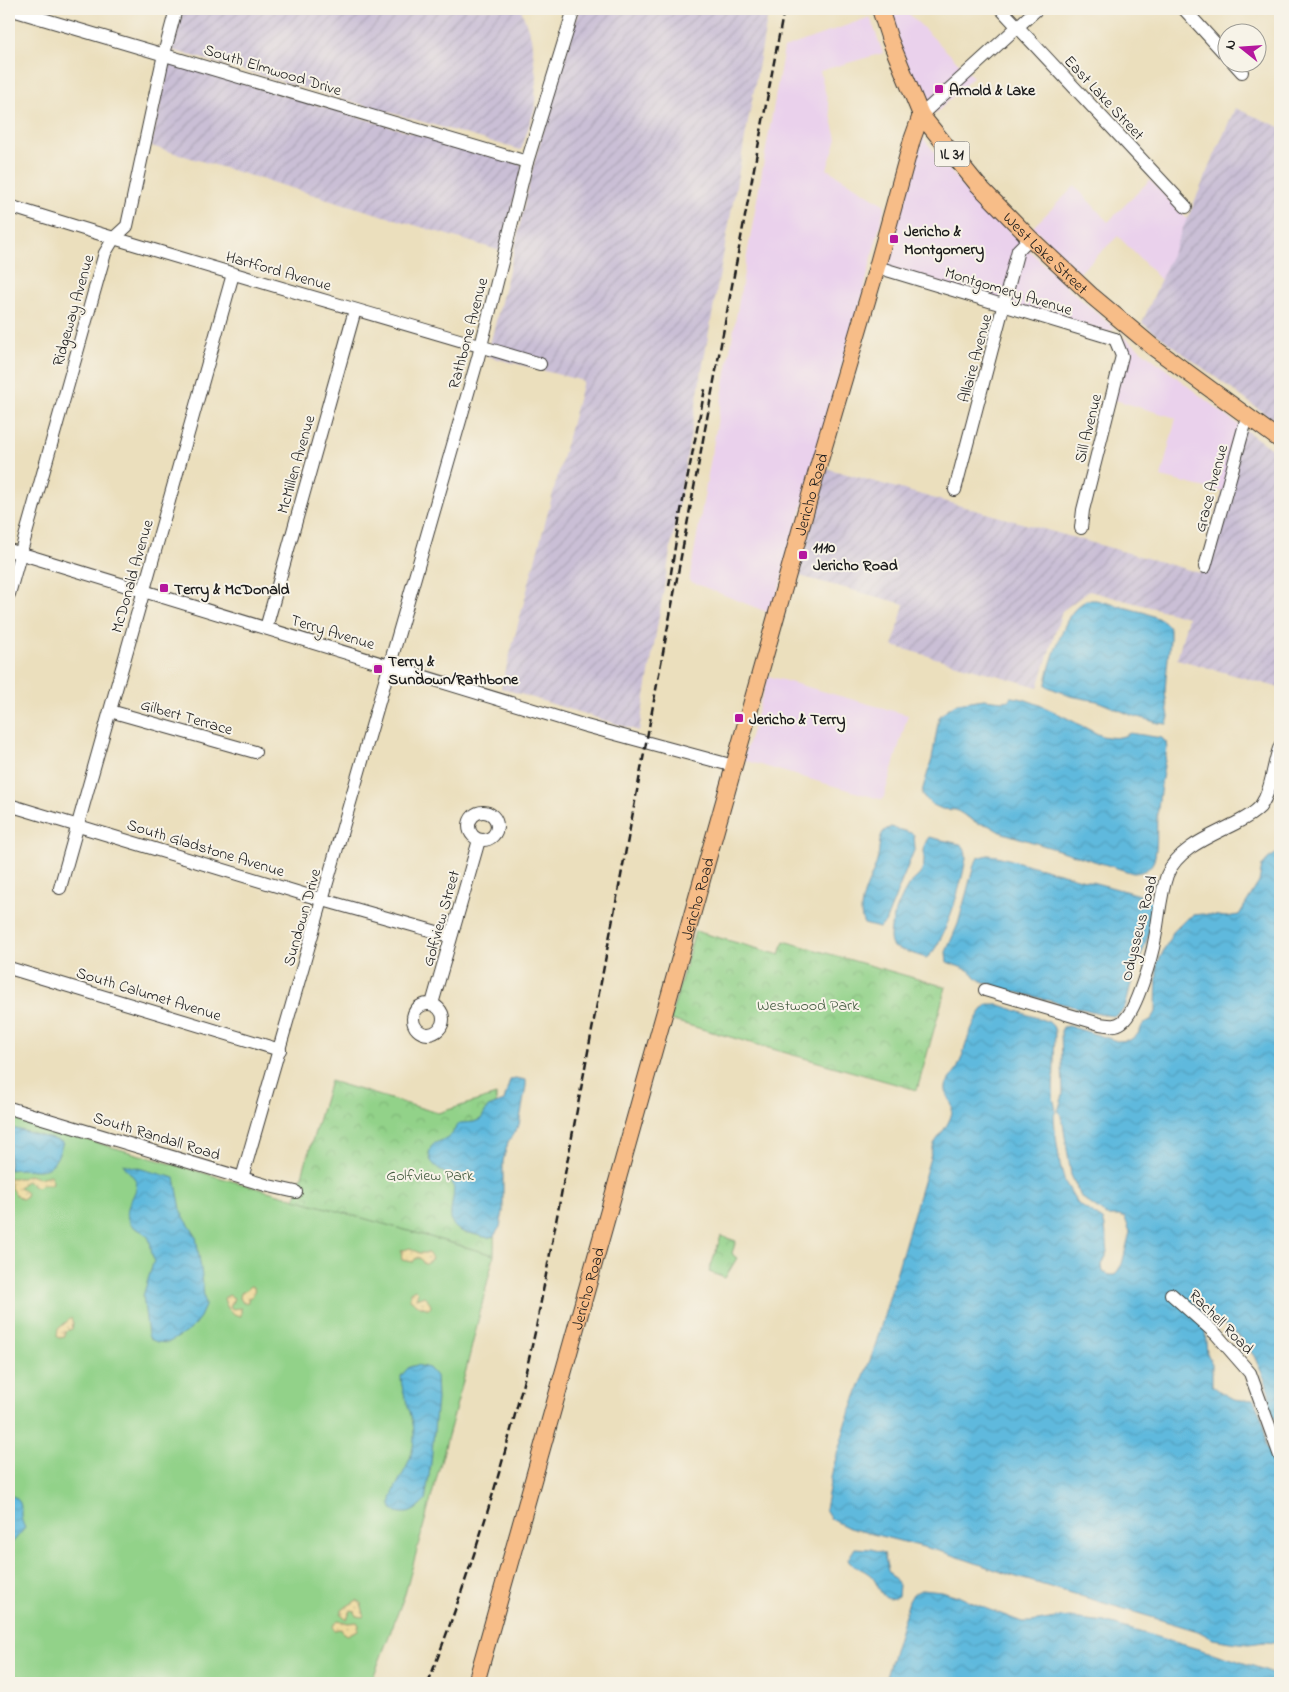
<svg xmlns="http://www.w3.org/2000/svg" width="1289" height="1692" viewBox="0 0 1289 1692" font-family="'Indie Flower',sans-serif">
	<defs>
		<pattern id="industrial-furrows" width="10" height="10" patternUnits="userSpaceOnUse" patternTransform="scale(1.25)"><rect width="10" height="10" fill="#cabfd6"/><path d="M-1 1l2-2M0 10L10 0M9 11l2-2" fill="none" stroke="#ada4b7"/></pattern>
		<pattern id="sand-dots" width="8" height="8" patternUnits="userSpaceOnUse" patternTransform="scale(1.25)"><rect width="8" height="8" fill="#eeda9e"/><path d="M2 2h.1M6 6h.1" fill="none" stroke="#ccba88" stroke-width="1.8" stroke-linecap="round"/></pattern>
		<pattern id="park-crowns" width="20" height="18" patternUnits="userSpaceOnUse" patternTransform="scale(1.25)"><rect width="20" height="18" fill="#92d289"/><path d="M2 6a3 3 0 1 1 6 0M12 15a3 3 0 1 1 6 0" fill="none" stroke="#7db476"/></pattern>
		<pattern id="water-waves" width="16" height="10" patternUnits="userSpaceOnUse" patternTransform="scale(1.25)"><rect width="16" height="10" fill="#5fb9dd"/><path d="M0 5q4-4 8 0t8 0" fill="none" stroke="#529ebd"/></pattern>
	</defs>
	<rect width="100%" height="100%" fill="#f7f3e8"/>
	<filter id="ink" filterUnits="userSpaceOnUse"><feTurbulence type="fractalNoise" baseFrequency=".02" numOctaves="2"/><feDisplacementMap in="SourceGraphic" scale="10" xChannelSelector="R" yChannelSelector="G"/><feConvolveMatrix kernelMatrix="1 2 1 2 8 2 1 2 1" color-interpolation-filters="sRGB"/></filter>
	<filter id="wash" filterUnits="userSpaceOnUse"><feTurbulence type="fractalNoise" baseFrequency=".0096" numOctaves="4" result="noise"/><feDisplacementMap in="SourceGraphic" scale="20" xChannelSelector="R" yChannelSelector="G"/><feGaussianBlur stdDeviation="1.12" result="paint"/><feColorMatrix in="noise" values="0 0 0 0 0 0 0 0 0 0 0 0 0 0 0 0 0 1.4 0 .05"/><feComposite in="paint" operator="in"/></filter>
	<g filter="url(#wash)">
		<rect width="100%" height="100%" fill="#ebdfbd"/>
		<g fill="#ead1ec">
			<polygon points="890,9 904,9 973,77 935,114 918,90 902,53"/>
			<polygon points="870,17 883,53 820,71 837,139 827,169 885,205 862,298 772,614 689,581 784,48"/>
			<polygon points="918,132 963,186 1069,289 1115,329 1107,332 880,266"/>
			<polygon points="1150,180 1188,220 1161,280 1118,236 1079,273 1033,227 1075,186 1108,222"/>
			<polygon points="1124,337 1241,427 1223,492 1161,477 1176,418 1108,398"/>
			<polygon points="768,676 908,715 883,800 743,760"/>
		</g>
		<g fill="url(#industrial-furrows)">
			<polygon points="183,9 521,9 531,37 536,76 535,108 521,150 172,50"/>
			<polygon points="579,9 769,9 703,364 639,731 501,688 583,381 487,356 513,255 533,166"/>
			<polygon points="170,62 523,165 501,251 151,146"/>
			<polygon points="1235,108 1280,127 1280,425 1142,323"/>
			<polygon points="1241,427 1280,455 1280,688 1177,659 1188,617 1089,591 1062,611 1038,687 893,646 904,604 796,575 822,467 1200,573"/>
		</g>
		<polygon fill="#92d289" stroke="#577752" points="9,1118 494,1255 466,1370 405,1594 371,1683 9,1683"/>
		<g fill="url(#sand-dots)" stroke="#857b5d">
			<path d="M 28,1175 L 39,1178 L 50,1175 L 53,1182 L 51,1184 L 44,1184 L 37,1187 L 26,1181 L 19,1187 L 27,1193 L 25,1198 L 22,1199 C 14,1195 9,1187 9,1178 L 22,1178 Z"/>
			<polygon points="410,1248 419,1253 428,1253 432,1258 427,1264 424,1264 420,1258 416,1258 413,1262 402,1260 401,1251"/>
			<path d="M 250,1286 L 254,1287 C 255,1293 254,1296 248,1298 L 248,1302 L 243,1303 L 240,1298 L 241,1293 L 245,1291 Z"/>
			<path d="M 415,1289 L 418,1292 L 416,1299 L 424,1296 C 427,1298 431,1304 431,1307 L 429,1309 L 418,1305 L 410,1299 L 410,1292 Z"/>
			<path d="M 229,1295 L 234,1298 L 230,1307 L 233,1309 L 241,1308 L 241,1316 C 231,1315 226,1307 224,1298 Z"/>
			<polygon points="71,1318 73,1323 72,1329 65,1331 65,1337 59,1338 57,1336 58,1329"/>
			<polygon points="357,1600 361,1603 364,1614 363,1617 356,1616 355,1611 351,1610 347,1619 341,1614 341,1610"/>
			<polygon points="338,1620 348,1623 357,1622 359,1625 358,1630 347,1635 343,1633 341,1629 334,1630 333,1626"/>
		</g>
		<g fill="url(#park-crowns)" stroke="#577752">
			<polygon points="695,931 780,955 784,941 946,987 917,1090 670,1020"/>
			<polygon points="330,1081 438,1113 496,1095 494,1255 295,1199"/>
			<polygon points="721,1236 736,1241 732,1253 734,1256 737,1258 725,1278 709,1272"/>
		</g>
		<g fill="url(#water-waves)" stroke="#3e6a7c">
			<path d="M 1086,600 L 1096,600 L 1146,613 L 1164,621 L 1170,628 L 1170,640 L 1166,677 L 1165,693 L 1169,717 L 1167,724 L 1158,723 L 1131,715 L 1097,701 L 1070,696 L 1046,686 C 1045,675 1064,623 1071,614 C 1075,608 1081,604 1086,600 Z"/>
			<path d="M 1010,697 C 1033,697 1080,726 1102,736 C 1113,738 1120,739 1130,733 L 1162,738 L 1166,742 L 1167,749 C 1163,771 1159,795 1157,818 C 1156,831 1158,847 1154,860 C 1151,869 1142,873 1133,873 L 1000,832 L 988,825 L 977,823 L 956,810 L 942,809 L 933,805 L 924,798 L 922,794 L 923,788 L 932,759 L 939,717 L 946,710 L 957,703 L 984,699 L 1003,701 L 1009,700 Z"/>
			<path d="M 891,827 L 911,833 L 914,835 L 915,848 L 885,923 L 879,928 L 864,924 C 854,905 872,879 877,861 C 880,852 878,843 882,834 C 884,830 887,829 891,827 Z"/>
			<path d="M 929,837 L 960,844 L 963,846 C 965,849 966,853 966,857 C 964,877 943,950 926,958 L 893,947 C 883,936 901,896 909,885 C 913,880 919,877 922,871 C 927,859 920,847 929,837 Z"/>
			<path d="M 1280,851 L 1280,1430 L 1269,1405 L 1269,1394 L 1266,1382 L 1254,1356 L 1241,1338 L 1227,1327 L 1212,1320 L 1205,1331 L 1207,1353 L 1212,1364 L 1212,1385 C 1225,1396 1236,1403 1254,1399 L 1265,1427 L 1265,1446 L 1276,1460 L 1280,1477 L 1280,1647 L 1277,1643 L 1264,1642 L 1249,1644 L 1230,1642 L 1213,1639 L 1198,1631 L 1010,1575 L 947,1553 L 849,1528 L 831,1519 L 825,1509 L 833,1468 L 849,1414 L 874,1350 L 934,1144 C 941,1133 954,1119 952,1106 C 950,1099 945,1094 946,1087 C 947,1080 955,1073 958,1067 C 967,1046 970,1020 988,1004 L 997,1004 L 1049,1022 L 1053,1026 L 1055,1031 L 1053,1097 L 1056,1110 L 1054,1116 L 1055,1130 L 1060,1164 L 1065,1182 L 1078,1204 L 1103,1220 L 1105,1227 L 1108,1252 L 1102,1265 L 1103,1272 L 1109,1275 L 1115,1275 L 1122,1264 L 1130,1232 L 1125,1218 L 1119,1216 L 1107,1216 L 1081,1197 L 1071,1175 L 1062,1117 L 1058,1111 L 1063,1095 L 1061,1031 L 1063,1027 L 1069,1026 L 1117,1041 L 1130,1040 L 1138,1034 L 1143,1024 L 1152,1019 L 1156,1012 L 1157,964 L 1173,932 L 1185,920 L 1193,915 L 1202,914 L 1226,917 L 1239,915 L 1259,882 L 1262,866 L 1268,859 Z"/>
			<path d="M 988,855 L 997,856 L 1143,896 L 1152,902 C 1157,924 1137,962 1131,984 C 1128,993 1128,1005 1121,1012 C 1116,1017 1112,1016 1107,1015 L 1019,993 L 989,984 L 981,981 L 968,970 L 947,962 L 946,952 L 958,924 L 974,865 L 978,858 Z"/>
			<path d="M 515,1078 L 526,1080 L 526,1086 L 519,1125 L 508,1142 L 503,1161 L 503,1212 L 500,1227 L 494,1236 C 486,1239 481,1236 473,1234 C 469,1233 465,1233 461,1231 C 440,1222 459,1196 452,1182 C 446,1169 425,1166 430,1150 C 432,1141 441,1142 448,1138 C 452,1134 456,1127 460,1123 L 474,1122 L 481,1119 L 488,1107 L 504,1101 L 510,1080 Z"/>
			<path d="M 9,1127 L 63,1142 C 51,1182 39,1166 9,1170 Z"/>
			<path d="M 123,1164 L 175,1178 L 182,1214 L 196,1236 L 202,1276 L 205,1306 L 200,1317 L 190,1330 L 175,1339 L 167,1343 L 157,1342 L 150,1339 L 148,1335 L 143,1296 L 154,1260 C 150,1253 152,1243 148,1237 C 143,1229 132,1230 128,1219 C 123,1204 142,1191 135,1179 C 131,1174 126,1169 123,1164 Z"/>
			<path d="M 417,1365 L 429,1368 L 436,1376 L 437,1399 L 431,1463 L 425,1501 C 418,1508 412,1514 402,1513 C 376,1511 403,1476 407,1466 C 411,1456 414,1447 414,1436 C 415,1415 401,1396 401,1376 L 409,1367 Z"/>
			<path d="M 13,1496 C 22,1502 21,1505 21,1515 C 21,1519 23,1524 25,1528 L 12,1543 L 9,1553 L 9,1497 Z"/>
			<path d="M 855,1548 L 871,1549 L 884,1553 L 888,1571 L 899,1585 L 898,1596 C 882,1606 880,1587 873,1578 C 867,1570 856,1568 849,1562 L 848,1559 Z"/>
			<polygon points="923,1589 941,1591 958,1596 975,1604 1022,1622 1032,1622 1061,1617 1105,1622 1226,1657 1268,1671 1280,1678 1280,1683 909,1683 901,1679 890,1683 887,1682 886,1677 909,1601 913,1594"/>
		</g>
	</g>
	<g filter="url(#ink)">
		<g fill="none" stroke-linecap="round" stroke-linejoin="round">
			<defs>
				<g id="minor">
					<polyline points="9,9 527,162"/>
					<polyline points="1001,9 1186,207"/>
					<polyline points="1184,9 1226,55"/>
					<polyline points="1233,62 1242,72"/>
					<polyline points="921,115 1037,9"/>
					<path d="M 9,206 C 185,261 363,311 540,364"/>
					<polyline points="877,267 1115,339"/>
					<polyline points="955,490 1018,250 1030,238"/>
					<polyline points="1081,528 1083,510 1122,356 1115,339"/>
					<polyline points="9,550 586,726 734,766"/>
					<polyline points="1205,567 1247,417"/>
					<polyline points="9,594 105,253 114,238 127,226 164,54 176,9"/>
					<polyline points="266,628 355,310"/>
					<polyline points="110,711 255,752"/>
					<polyline points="9,805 323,900 451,936"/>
					<circle cx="483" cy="826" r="14"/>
					<polyline points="60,888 233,274"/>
					<polyline points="9,968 280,1050"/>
					<path d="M 985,990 L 1100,1024 C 1108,1025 1115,1027 1122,1022 C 1136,1013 1152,955 1155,938 C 1159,918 1160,895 1167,875 C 1178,847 1214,835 1238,822 C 1246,818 1254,813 1260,807 C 1273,788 1272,766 1280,746"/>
					<polyline points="432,1004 479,840"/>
					<circle cx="428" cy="1019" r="15"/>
					<polyline points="9,1108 269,1186 296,1192"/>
					<polyline points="242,1178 478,358 527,162 574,9"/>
					<polyline points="1171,1294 1216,1334 1250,1373 1280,1456"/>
				</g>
				<g id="major">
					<path id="s1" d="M 880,9 L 890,40 L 921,115 L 977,184 L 1030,238 L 1092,296 L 1154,348 L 1280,440"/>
					<path id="s2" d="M 476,1683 L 820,460 L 877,267 L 912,140 L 921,115"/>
				</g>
			</defs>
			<use href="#minor" stroke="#3b3934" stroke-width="14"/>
			<use href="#major" stroke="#3b3934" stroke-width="18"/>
			<use href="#minor" stroke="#fff" stroke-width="12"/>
			<use href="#major" stroke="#f7bd88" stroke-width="16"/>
			<g stroke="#1c1c1c" stroke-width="2.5" stroke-dasharray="8 4" stroke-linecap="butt">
				<polyline points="669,586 679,521 705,389"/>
				<path d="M 428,1683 C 473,1567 509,1449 536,1328 L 784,9"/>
			</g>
		</g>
	</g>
	<g fill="#b5179e" stroke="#f7f3e8" stroke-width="2">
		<rect x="934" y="84" width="10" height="10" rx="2.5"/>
		<rect x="889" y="234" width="10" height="10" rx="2.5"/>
		<rect x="798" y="550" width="10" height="10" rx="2.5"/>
		<rect x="159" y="583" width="10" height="10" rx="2.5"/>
		<rect x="373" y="664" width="10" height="10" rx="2.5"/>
		<rect x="734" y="713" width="10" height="10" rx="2.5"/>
	</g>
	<g text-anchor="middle" stroke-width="4" stroke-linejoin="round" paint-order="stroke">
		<rect fill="#f7f3e8" stroke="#5e5c59" stroke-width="1" x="934.5" y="141.5" width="35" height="25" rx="4"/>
		<g font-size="15" font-weight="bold" fill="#1c1c1c">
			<text x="952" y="159">IL 31</text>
		</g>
		<g font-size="16" fill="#1c1c1c" stroke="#f7f3e8">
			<text transform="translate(273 69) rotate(17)" y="6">South Elmwood Drive</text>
			<text transform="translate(1105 97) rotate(47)" y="6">East Lake Street</text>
			<text dy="6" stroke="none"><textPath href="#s1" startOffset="300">West Lake Street</textPath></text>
			<text transform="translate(279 270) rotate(16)" y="6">Hartford Avenue</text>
			<text transform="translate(1009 290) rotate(17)" y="6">Montgomery Avenue</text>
			<text transform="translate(72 310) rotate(-74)" y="6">Ridgeway Avenue</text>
			<text transform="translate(467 333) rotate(-75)" y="6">Rathbone Avenue</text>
			<text transform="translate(974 358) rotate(-75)" y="6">Allaire Avenue</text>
			<text transform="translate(1087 428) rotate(-76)" y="6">Sill Avenue</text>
			<text transform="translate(295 464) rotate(-74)" y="6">McMillen Avenue</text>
			<text transform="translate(1210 488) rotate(-75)" y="6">Grace Avenue</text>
			<text dy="6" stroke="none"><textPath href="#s2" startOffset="1235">Jericho Road</textPath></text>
			<text transform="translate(131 576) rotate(-74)" y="6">McDonald Avenue</text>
			<text transform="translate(333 631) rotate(17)" y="6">Terry Avenue</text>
			<text transform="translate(187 716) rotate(16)" y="6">Gilbert Terrace</text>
			<text transform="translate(206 847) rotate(17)" y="6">South Gladstone Avenue</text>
			<text dy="6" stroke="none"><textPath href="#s2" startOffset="815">Jericho Road</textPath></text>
			<text transform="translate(301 917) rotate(-74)" y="6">Sundown Drive</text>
			<text transform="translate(440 918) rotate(-74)" y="6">Golfview Street</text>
			<text transform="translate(1138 928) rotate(-76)" y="6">Odysseus Road</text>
			<text transform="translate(149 993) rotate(17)" y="6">South Calumet Avenue</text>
			<text transform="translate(157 1135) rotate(17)" y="6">South Randall Road</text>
			<text dy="6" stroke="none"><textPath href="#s2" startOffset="410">Jericho Road</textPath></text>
			<text transform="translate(1222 1321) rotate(45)" y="6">Rachell Road</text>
		</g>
		<g font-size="16" font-weight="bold" fill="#1c1c1c" stroke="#f7f3e8" text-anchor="start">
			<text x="949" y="95">Arnold &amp; Lake</text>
			<text x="904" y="236">Jericho &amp;<tspan x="904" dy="18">Montgomery</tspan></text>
			<text x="813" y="552">1110<tspan x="813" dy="18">Jericho Road</tspan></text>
			<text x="174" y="594">Terry &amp; McDonald</text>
			<text x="388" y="666">Terry &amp;<tspan x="388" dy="18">Sundown/Rathbone</tspan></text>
			<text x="749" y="724">Jericho &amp; Terry</text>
		</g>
		<g font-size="16" fill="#455c42" stroke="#f7f3e8">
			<text x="808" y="1010">Westwood Park</text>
			<text x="430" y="1180">Golfview Park</text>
		</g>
	</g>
	<rect width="1289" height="1692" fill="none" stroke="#f7f3e8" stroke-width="30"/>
	<g transform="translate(1242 48) rotate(287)"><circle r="24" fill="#f7f3e8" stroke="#9f9d96"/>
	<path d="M0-4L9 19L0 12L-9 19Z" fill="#b5179e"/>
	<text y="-8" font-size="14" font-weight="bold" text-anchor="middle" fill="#1c1c1c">N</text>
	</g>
</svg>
